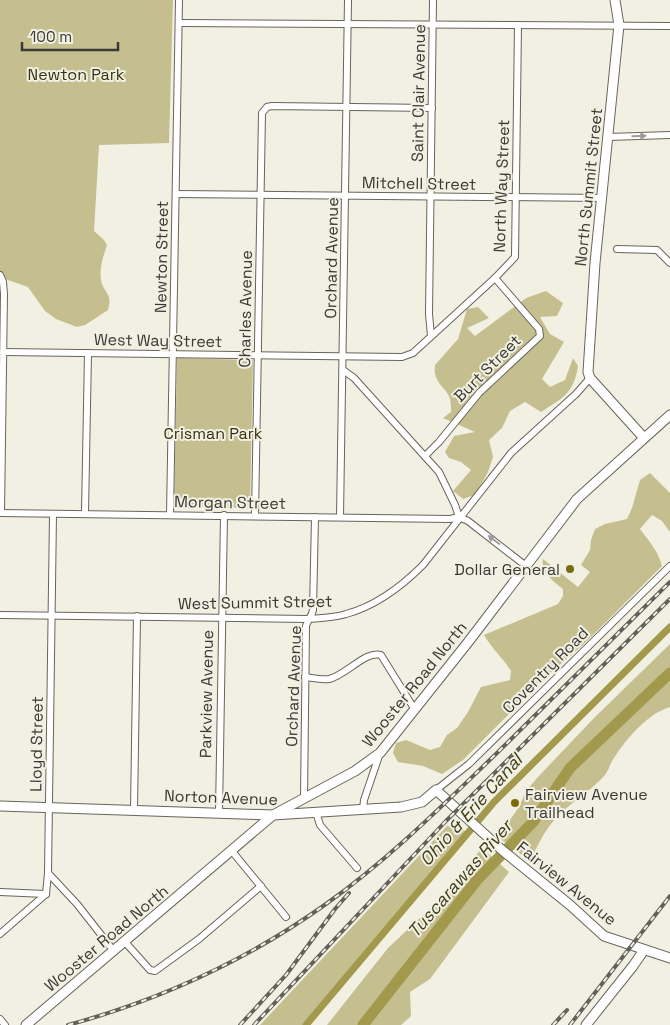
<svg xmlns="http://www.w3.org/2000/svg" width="670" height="1025" viewBox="0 0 670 1025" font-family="'Space Grotesk',sans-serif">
	<rect width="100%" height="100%" fill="#f1f0e2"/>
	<g fill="#c5bf90">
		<path d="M 0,0 L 173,0 L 169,143 L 99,145 L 94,231 L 104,240 L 107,245 C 103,257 98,271 102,284 C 107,296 112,294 108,310 L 85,325 L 77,327 L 56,319 L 45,311 L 28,287 L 2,278 L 4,290 L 0,290 Z"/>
		<path d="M 546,291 L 563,303 L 557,316 L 540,317 L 550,334 L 564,342 L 542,379 L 550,387 L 565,380 L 573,358 L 578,366 C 574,393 563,398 541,412 L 525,402 L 510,411 L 502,428 L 489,440 L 493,457 L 488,472 L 475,495 L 463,499 L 453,491 L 471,470 L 461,462 L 449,458 L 445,452 L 454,436 L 475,432 L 443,418 L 451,412 C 452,389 443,393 436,377 C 434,373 435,368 435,365 L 458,339 L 467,309 L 478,307 L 489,318 L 467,328 L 475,336 L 526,298 Z"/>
		<polygon points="177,358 253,360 250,508 174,506"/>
		<path d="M 650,473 L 670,493 L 670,532 L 662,521 L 652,515 L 640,529 C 649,541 658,551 662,566 L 584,644 L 527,693 L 509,714 L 463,760 L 442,774 L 423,766 L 398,762 L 393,753 L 396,743 L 406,740 L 430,750 L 440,747 L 447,735 L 457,728 L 468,712 L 481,687 L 510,680 L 511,671 C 503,658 492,649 484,635 L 558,604 L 563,596 L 563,589 C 554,582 540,572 543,559 L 578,587 L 590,572 L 581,565 L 590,550 L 591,540 L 595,529 L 605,524 L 627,519 L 632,508 L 640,480 Z"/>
		<path d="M 670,644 L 670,707 C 647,714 627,738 614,758 C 610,763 609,770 605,775 C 591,791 571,802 556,818 C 544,831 538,845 530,861 L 498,837 L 519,807 L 526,791 L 538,777 L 594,718 Z"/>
		<polygon points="447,826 463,828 467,835 306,1025 260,1025"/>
		<polygon points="482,848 509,872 430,979 410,992 411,1016 401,1025 327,1025 388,948 436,903"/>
	</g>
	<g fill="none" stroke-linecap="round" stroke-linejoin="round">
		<polyline stroke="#a3994c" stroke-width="7" points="306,1025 494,802 670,627"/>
		<polyline stroke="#a3994c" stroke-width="11" points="363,1025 477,880 534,821 570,768 670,673"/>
		<defs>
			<g id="street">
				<polyline points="180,23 670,26"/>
				<polyline points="608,137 670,135"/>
				<polyline points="176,194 602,198"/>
				<polyline points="617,249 657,250 670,263"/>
				<polyline points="0,275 3,282 4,294 1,513"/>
				<polyline points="431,336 429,314 433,0"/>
				<polyline points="3,352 402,357 413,353 495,278 515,257 518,25"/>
				<polyline points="343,370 354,378 439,472 455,505 459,517"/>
				<polyline points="425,456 439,442 479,393 540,336 539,329 495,278"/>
				<polyline points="0,513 450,519 459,517 468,521 526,566"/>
				<polyline points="85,513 88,353"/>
				<polyline points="53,514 48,873 77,904 113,950"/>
				<polyline points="170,515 179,0"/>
				<polyline points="255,516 262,113 267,107 272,106 432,108"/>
				<polyline points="340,517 348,0"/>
				<path d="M 0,615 L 308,619 C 320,618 334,618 346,614 C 376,606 402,586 423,565 L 511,453 L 576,394 L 590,378"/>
				<path d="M 305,677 C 313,678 321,680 329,679 C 345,676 366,650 381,655 L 415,710"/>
				<polyline points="436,790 469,764 670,566"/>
				<path d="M 304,799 L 306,626 C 308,619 312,616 313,610 L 315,517"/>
				<polyline points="134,809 137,616"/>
				<polyline points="363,810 364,800 380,753"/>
				<polyline points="316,812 320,825 357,868"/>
				<polyline points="219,813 224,515"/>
				<polyline points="231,850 286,917"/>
				<polyline points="0,892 46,894"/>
				<polyline points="46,894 48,873"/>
				<polyline points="0,934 46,894"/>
				<polyline points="125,942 150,970 155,971 199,939 261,886"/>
				<polyline points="0,1019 5,1025"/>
			</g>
			<g id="secondary">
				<polyline points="615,0 619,25 595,263 588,372 590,378 644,438"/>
				<polyline points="0,806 273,815 401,807 422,802 436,790 502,850 570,905 604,936 670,958"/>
				<polyline points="26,1025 273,815 355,771 380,753 469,641 577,499 670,415"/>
				<polyline points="586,1025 633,966 644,950"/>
			</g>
		</defs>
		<use href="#street" stroke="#67655a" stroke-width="8"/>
		<use href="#secondary" stroke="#67655a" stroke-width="11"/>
		<use href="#street" stroke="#fff" stroke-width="6"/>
		<use href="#secondary" stroke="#fff" stroke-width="9"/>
		<defs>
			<g id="rail">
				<path d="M 68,1025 C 160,1000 249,959 326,904 C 388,860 442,806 497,753 C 555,696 612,639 670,582"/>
				<polyline points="240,1025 286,975 335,909 349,893"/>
				<polyline points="254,1025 445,822 670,599"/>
				<polyline points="553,1025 567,1010"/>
				<polyline points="570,1025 670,896"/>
			</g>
		</defs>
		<use href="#rail" stroke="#616059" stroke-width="4"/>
		<use href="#rail" stroke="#f1f0e2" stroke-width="2" stroke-dasharray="5.5" stroke-linecap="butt"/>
	</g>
	<defs><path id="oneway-solid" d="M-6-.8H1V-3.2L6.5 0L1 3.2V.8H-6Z" transform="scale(1.25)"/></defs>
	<g fill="#9c9c9a">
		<use href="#oneway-solid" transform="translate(639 136) rotate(-2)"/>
		<use href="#oneway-solid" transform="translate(494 540) rotate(-143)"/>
	</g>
	<g fill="#786c07" stroke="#f1f0e2" stroke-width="2">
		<circle cx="570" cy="569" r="5"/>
		<circle cx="515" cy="803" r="5"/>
	</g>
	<g text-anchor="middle" stroke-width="4" stroke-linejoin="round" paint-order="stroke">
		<g font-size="16" fill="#36320f" stroke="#f1f0e2">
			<text x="76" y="80">Newton Park</text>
			<text x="213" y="439">Crisman Park</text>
		</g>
		<g font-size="16" fill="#3a3934" stroke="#f1f0e2">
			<text transform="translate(418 93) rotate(-89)" y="6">Saint Clair Avenue</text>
			<text transform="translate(419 183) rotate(1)" y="6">Mitchell Street</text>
			<text transform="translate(501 186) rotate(-88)" y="6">North Way Street</text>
			<text transform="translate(588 187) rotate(-84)" y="6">North Summit Street</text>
			<text transform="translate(161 257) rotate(-89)" y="6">Newton Street</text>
			<text transform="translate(331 258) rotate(-89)" y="6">Orchard Avenue</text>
			<text transform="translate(245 309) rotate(-89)" y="6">Charles Avenue</text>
			<text transform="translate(158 340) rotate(1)" y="6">West Way Street</text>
			<text transform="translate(487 368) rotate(-45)" y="6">Burt Street</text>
			<text transform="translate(230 502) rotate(1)" y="6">Morgan Street</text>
			<text transform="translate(255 602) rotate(-1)" y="6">West Summit Street</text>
			<text transform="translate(545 670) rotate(-45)" y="6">Coventry Road</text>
			<text transform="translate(414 684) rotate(-51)" y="6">Wooster Road North</text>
			<text transform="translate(293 686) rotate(-88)" y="6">Orchard Avenue</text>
			<text transform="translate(206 694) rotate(-89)" y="6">Parkview Avenue</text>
			<text transform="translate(36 744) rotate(-89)" y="6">Lloyd Street</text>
			<text transform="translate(221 797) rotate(2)" y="6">Norton Avenue</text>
			<text transform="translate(567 883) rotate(39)" y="6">Fairview Avenue</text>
			<text transform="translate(106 938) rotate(-40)" y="6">Wooster Road North</text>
		</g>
		<g font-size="16" fill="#3a3934" stroke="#f1f0e2" text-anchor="end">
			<text x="560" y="575">Dollar General</text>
			<text x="525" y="800" text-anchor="start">Fairview Avenue<tspan x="525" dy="18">Trailhead</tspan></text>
		</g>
		<g font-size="18" font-style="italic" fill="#413d1b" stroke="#f1f0e2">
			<text transform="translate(471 810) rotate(-48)" y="6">Ohio &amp; Erie Canal</text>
			<text transform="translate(460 879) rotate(-49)" y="6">Tuscarawas River</text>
		</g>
	</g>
	<path d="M22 42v8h96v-8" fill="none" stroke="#3a3934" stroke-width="2.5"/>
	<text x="30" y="42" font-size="15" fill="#3a3934" stroke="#f1f0e2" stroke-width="4" paint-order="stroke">100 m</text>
</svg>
